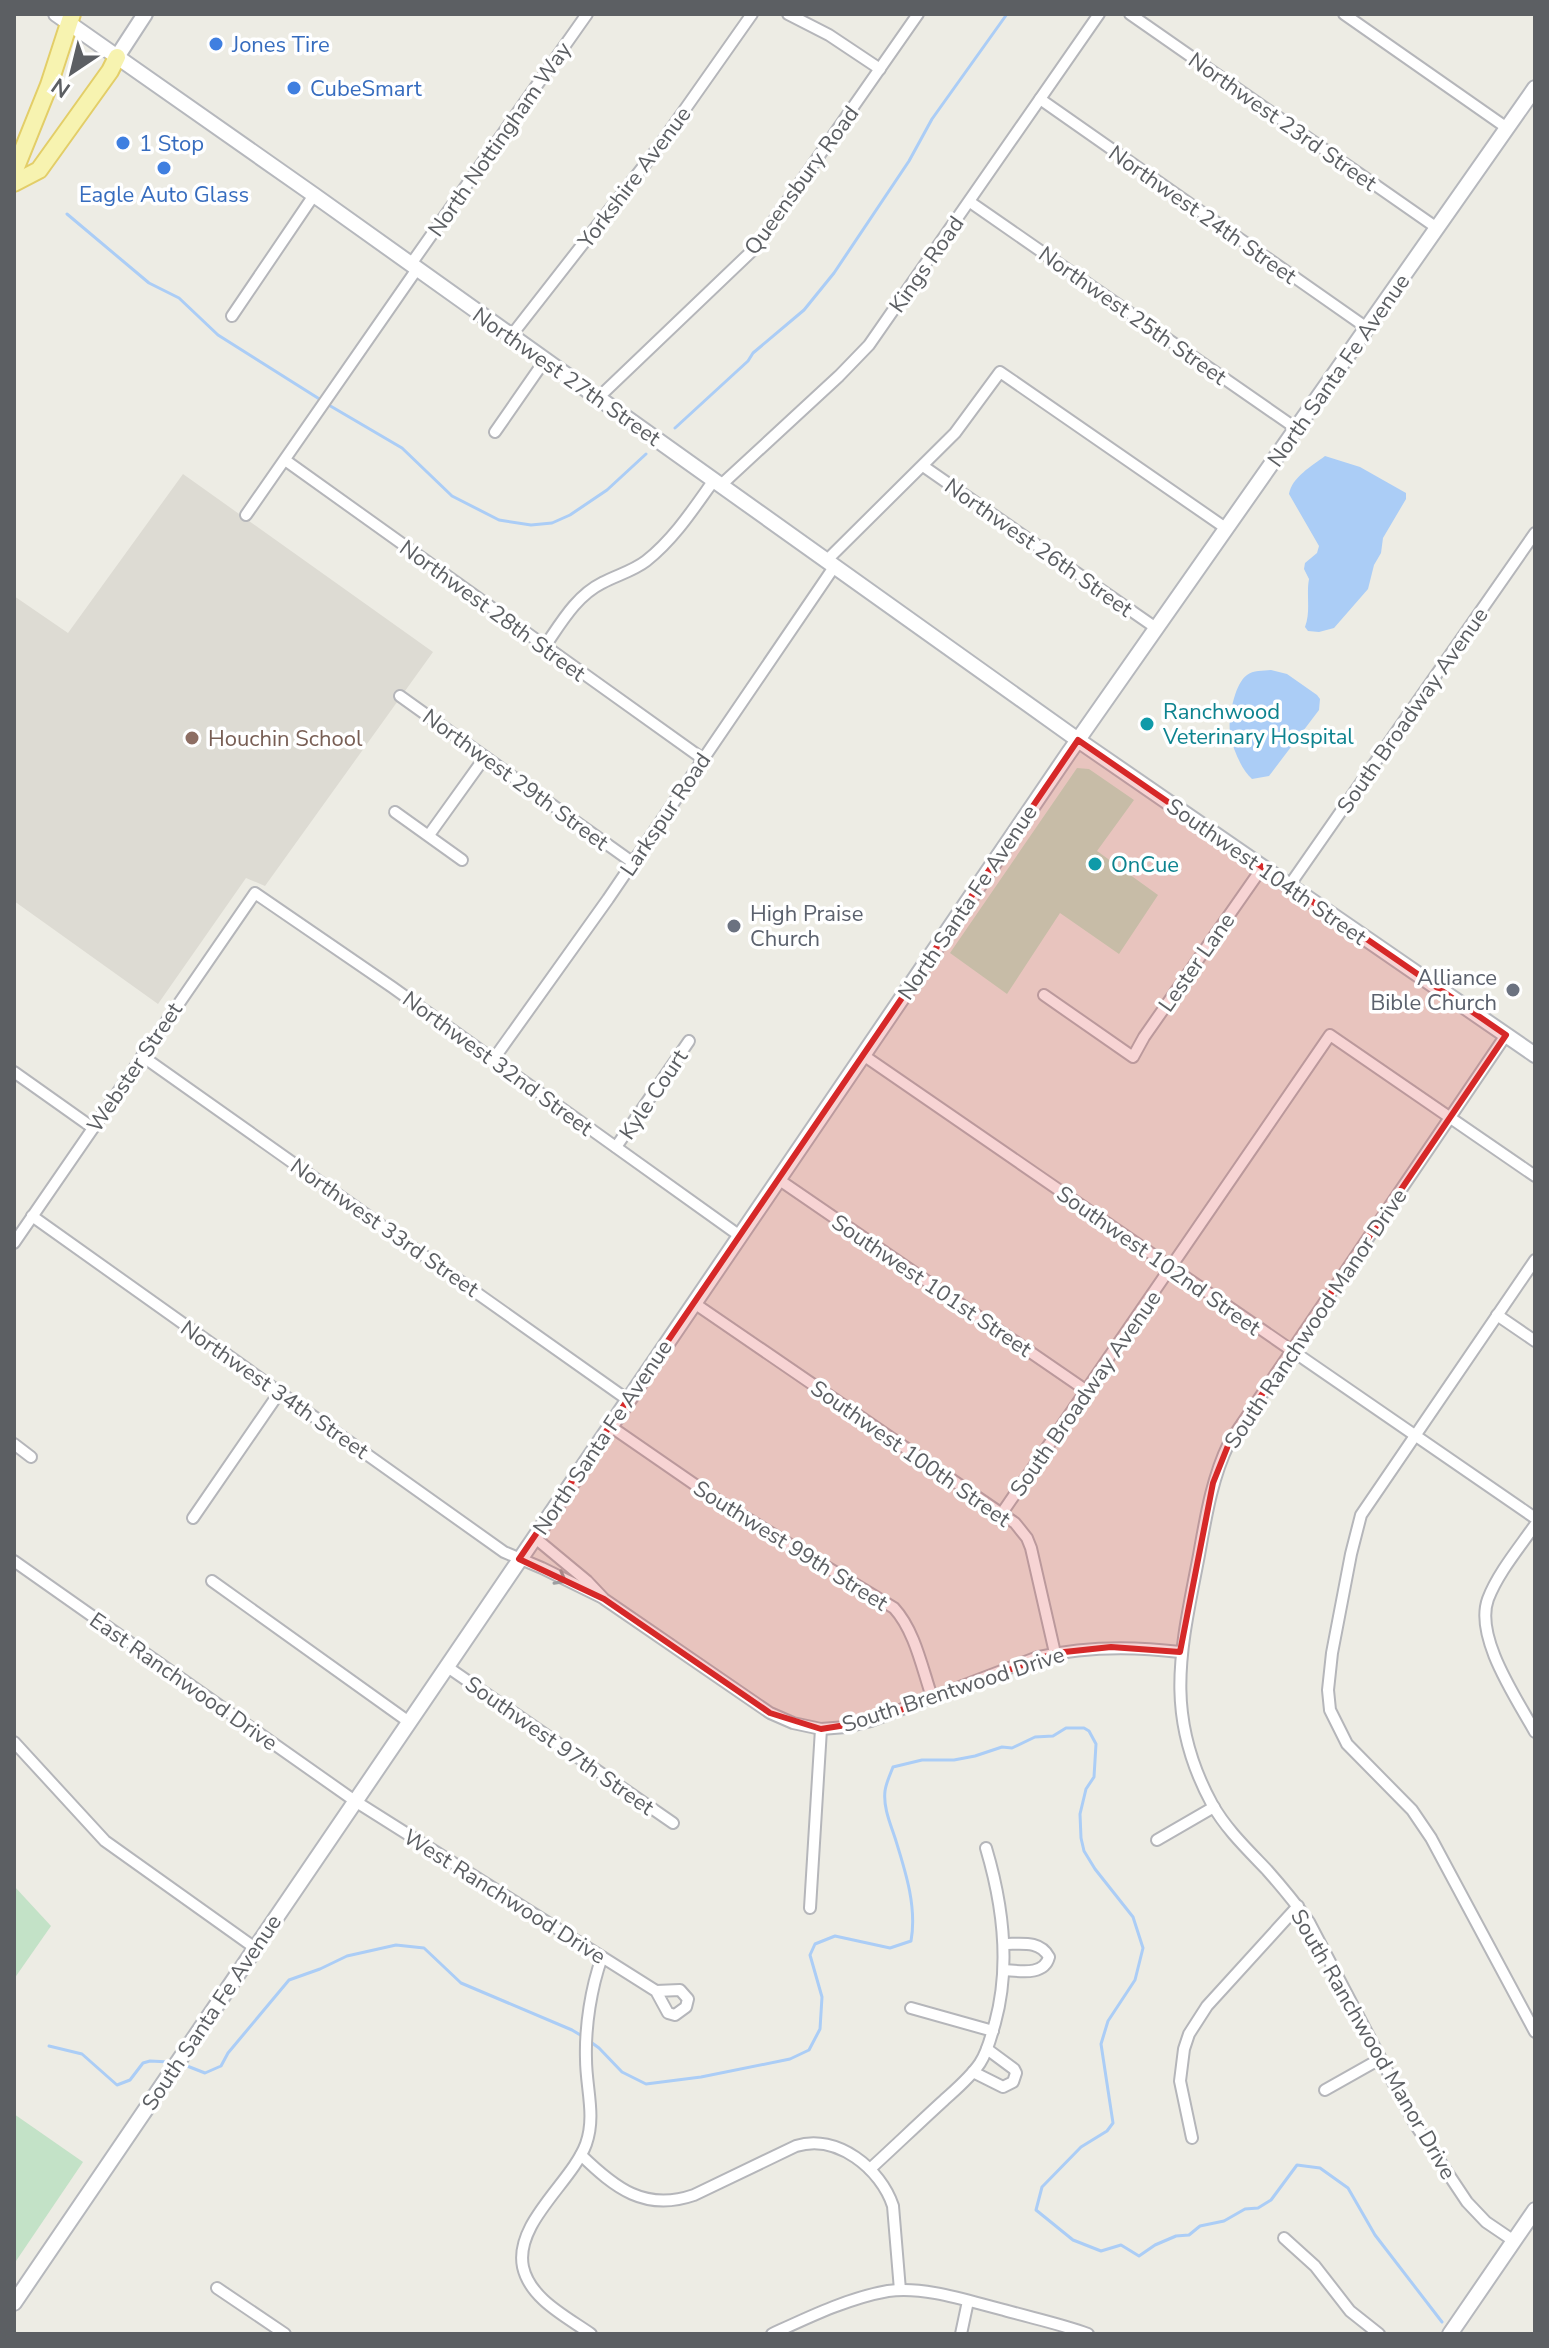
<svg xmlns="http://www.w3.org/2000/svg" width="1549" height="2348" viewBox="0 0 1549 2348" font-family="'Nunito Sans',sans-serif">
	<rect width="100%" height="100%" fill="#edece4"/>
	<polygon fill="#dddbd3" points="183,474 433,652 265,886 246,878 158,1004 14,901 14,596 68,633"/>
	<g fill="#c3e2c7">
		<polygon points="1077,768 1089,769 1134,800 1097,851 1158,895 1119,954 1060,913 1007,994 950,953"/>
		<polygon points="14,1886 51,1926 14,1979"/>
		<polygon points="14,2114 83,2162 14,2264"/>
	</g>
	<g fill="#abcdf6">
		<path d="M 1325,456 L 1360,467 L 1406,493 L 1406,499 L 1383,538 L 1381,553 L 1374,565 L 1368,589 L 1334,628 L 1319,632 L 1308,631 L 1305,627 C 1311,611 1306,595 1309,579 L 1304,569 L 1305,563 L 1317,553 L 1319,546 L 1289,494 C 1292,477 1312,466 1325,456 Z"/>
		<path d="M 1271,670 L 1287,674 L 1317,695 L 1320,699 L 1319,710 L 1269,776 L 1252,779 C 1241,769 1233,749 1230,734 C 1228,720 1234,684 1247,675 C 1253,670 1263,671 1271,670 Z"/>
	</g>
	<g fill="none" stroke-linecap="round" stroke-linejoin="round">
		<g stroke="#abcdf6" stroke-width="3">
			<polyline points="67,214 149,283 179,298 218,335 321,400"/>
			<polyline points="327,404 402,448 452,496 499,520 531,525 552,523 570,515 607,490 646,454"/>
			<polyline points="675,428 748,361 753,353 804,310 834,273 909,161 932,119 1007,14"/>
			<path d="M 588,2040 L 599,2048 L 622,2072 L 646,2084 L 701,2077 L 790,2059 L 809,2050 L 820,2029 L 822,1997 L 810,1955 L 815,1944 L 835,1936 L 890,1948 L 911,1941 C 917,1908 906,1873 896,1841 C 891,1825 883,1808 885,1791 C 886,1783 890,1775 893,1767 L 922,1760 L 954,1760 L 975,1756 L 1002,1747 L 1012,1748 L 1035,1737 L 1053,1736 L 1066,1728 L 1084,1728 L 1089,1731 L 1096,1744 L 1094,1777 L 1086,1789 L 1080,1814 L 1081,1838 L 1084,1851 L 1095,1869 L 1133,1917 L 1143,1948 L 1135,1980 L 1108,2021 L 1101,2044 L 1113,2123 L 1107,2131 L 1081,2147 L 1042,2187 L 1036,2210 L 1073,2240 L 1101,2251 L 1121,2245 L 1139,2256 L 1155,2245 L 1176,2236 L 1189,2235 L 1200,2226 L 1224,2221 L 1245,2209 L 1258,2208 L 1271,2200 L 1297,2165 L 1320,2168 L 1348,2188 L 1375,2235 L 1442,2322"/>
			<polyline points="49,2046 82,2054 117,2085 130,2080 143,2063 150,2061 170,2062"/>
			<polyline points="182,2064 205,2073 221,2066 228,2053 289,1980 320,1969 347,1956 396,1945 424,1948 461,1983 572,2030 582,2036"/>
		</g>
		<defs>
			<g id="minor">
				<polyline points="788,14 829,35 880,69"/>
				<polyline points="1130,14 1437,228"/>
				<polyline points="1344,14 1507,128"/>
				<polyline points="1040,99 1367,328"/>
				<polyline points="970,202 1297,429"/>
				<polyline points="411,264 587,14"/>
				<polyline points="232,316 314,195"/>
				<polyline points="511,336 657,149 752,14"/>
				<polyline points="598,398 754,249 918,14"/>
				<polyline points="495,432 545,360"/>
				<polyline points="285,460 703,759"/>
				<polyline points="923,466 1156,628"/>
				<polyline points="721,485 839,376 869,345 1099,14"/>
				<polyline points="246,515 417,269"/>
				<polyline points="826,561 955,433 1000,372 1227,529"/>
				<path d="M 545,646 C 561,623 576,596 602,583 C 617,575 633,571 646,561 C 674,539 694,508 714,480"/>
				<polyline points="400,696 632,862"/>
				<polyline points="395,812 462,860"/>
				<polyline points="429,835 485,757"/>
				<polyline points="1289,886 1535,533"/>
				<polyline points="1044,995 1133,1057 1144,1037 1262,868"/>
				<path d="M 1506,1035 L 1229,1443 C 1212,1478 1206,1516 1199,1555 C 1181,1649 1163,1714 1212,1804 C 1226,1829 1247,1849 1267,1870 C 1282,1887 1296,1904 1309,1922 L 1415,2124 L 1467,2202 L 1486,2222 L 1514,2241"/>
				<polyline points="863,1055 1535,1518"/>
				<polyline points="142,1056 628,1400"/>
				<polyline points="493,1060 608,899 834,567"/>
				<polyline points="14,1072 93,1128"/>
				<polyline points="616,1147 689,1041"/>
				<polyline points="778,1179 1087,1391"/>
				<polyline points="32,1216 504,1552 542,1568 601,1597"/>
				<polyline points="14,1243 255,893 392,987 740,1236"/>
				<polyline points="1535,1260 1361,1515 1351,1554 1332,1653 1328,1690 1330,1710 1347,1744 1412,1810 1431,1838 1535,2032"/>
				<polyline points="694,1303 1015,1523 1027,1538 1031,1548 1055,1653"/>
				<polyline points="1497,1315 1535,1341"/>
				<path d="M 610,1426 L 720,1502 L 894,1608 C 915,1631 922,1668 932,1697"/>
				<polyline points="14,1444 31,1457"/>
				<polyline points="1002,1513 1330,1035 1535,1176"/>
				<polyline points="193,1518 279,1393"/>
				<path d="M 1535,1525 C 1519,1548 1498,1573 1488,1599 C 1474,1637 1517,1699 1535,1732"/>
				<path d="M 534,1537 L 587,1581 L 604,1599 L 770,1713 L 793,1723 L 821,1729 L 846,1727 L 871,1721 L 1038,1657 C 1086,1646 1132,1646 1180,1652"/>
				<polyline points="14,1561 355,1801 656,1991 668,2013 675,2015 686,2007 688,1999 680,1990 656,1991"/>
				<polyline points="212,1581 409,1722"/>
				<polyline points="446,1666 673,1823"/>
				<polyline points="14,1742 105,1841 255,1948"/>
				<polyline points="1157,1840 1214,1807"/>
				<polyline points="810,1908 821,1729"/>
				<path d="M 1004,1970 C 1020,1971 1044,1976 1049,1957 C 1040,1940 1021,1944 1004,1944"/>
				<polyline points="911,2008 993,2031"/>
				<polyline points="973,2072 1003,2087 1013,2082 1016,2073 1014,2069 987,2049"/>
				<polyline points="1325,2090 1380,2059"/>
				<polyline points="1192,2138 1180,2081 1184,2049 1189,2034 1207,2006 1298,1906"/>
				<path d="M 581,2155 C 615,2188 645,2212 694,2195 L 796,2146 C 837,2133 881,2169 893,2206 L 900,2290"/>
				<path d="M 870,2169 C 894,2147 918,2124 942,2102 C 955,2090 970,2078 980,2063 C 988,2051 991,2036 995,2023 C 1011,1965 1003,1905 986,1848"/>
				<polyline points="1284,2238 1315,2266 1350,2311 1379,2334"/>
				<polyline points="217,2288 285,2334"/>
				<path d="M 591,2334 C 567,2317 530,2299 523,2267 C 514,2223 572,2182 586,2144 C 596,2116 586,2088 586,2059 C 585,2026 591,1988 602,1957"/>
				<path d="M 772,2334 C 809,2317 848,2298 888,2291 C 926,2286 968,2301 1004,2310 C 1032,2318 1061,2324 1088,2334"/>
				<polyline points="961,2334 968,2301"/>
			</g>
			<g id="secondary">
				<polyline points="56,14 314,195 1078,740 1535,1055"/>
				<polyline points="117,57 145,14"/>
				<polyline points="14,2303 1068,754 1535,88"/>
				<polyline points="1450,2334 1535,2210"/>
			</g>
			<g id="primary">
				<polyline points="14,172 49,85 72,14"/>
				<polyline points="14,183 39,170 110,71 117,57"/>
			</g>
		</defs>
		<use href="#minor" stroke="#b5b6ba" stroke-width="14"/>
		<use href="#secondary" stroke="#b6b8bd" stroke-width="18"/>
		<use href="#primary" stroke="#e3ce68" stroke-width="20"/>
		<use href="#minor" stroke="#fff" stroke-width="10"/>
		<use href="#secondary" stroke="#fff" stroke-width="14"/>
		<use href="#primary" stroke="#f7f3b0" stroke-width="16"/>
	</g>
	<defs><path id="oneway-chevron" d="M-2-3.5L2.5 0L-2 3.5" fill="none" stroke-width="1.6" stroke-linecap="round" stroke-linejoin="round" transform="scale(2)"/></defs>
	<use stroke="#9d9fa1" href="#oneway-chevron" transform="translate(561 1579) rotate(29)"/>
	<path fill="#d62828" fill-opacity="0.2" stroke="#d62828" stroke-width="6" stroke-linejoin="round" d="M 1078,740 L 1506,1035 L 1229,1443 L 1213,1483 L 1180,1652 L 1111,1647 L 1055,1653 L 871,1721 L 821,1729 L 770,1713 L 604,1599 L 519,1559 Z"/>
	<g fill="#3f7fe0" stroke="#fff" stroke-width="3">
		<circle cx="216" cy="44" r="8"/>
		<circle cx="294" cy="88" r="8"/>
		<circle cx="123" cy="143" r="8"/>
		<circle cx="164" cy="168" r="8"/>
	</g>
	<g fill="#0f9aa8" stroke="#fff" stroke-width="3">
		<circle cx="1147" cy="724" r="8"/>
		<circle cx="1095" cy="864" r="8"/>
	</g>
	<circle fill="#8d6e63" stroke="#fff" stroke-width="3" cx="192" cy="738" r="8"/>
	<g fill="#6b7280" stroke="#fff" stroke-width="3">
		<circle cx="734" cy="926" r="8"/>
		<circle cx="1513" cy="990" r="8"/>
	</g>
	<g text-anchor="middle" stroke-width="7" stroke-linejoin="round" paint-order="stroke">
		<g font-size="22" fill="#366cbe" stroke="#fff" text-anchor="start">
			<text x="232" y="52">Jones Tire</text>
			<text x="310" y="96">CubeSmart</text>
			<text x="139" y="151">1 Stop</text>
			<text x="164" y="202" text-anchor="middle">Eagle Auto Glass</text>
		</g>
		<g font-size="22" fill="#5c5f63" stroke="#fff">
			<text transform="translate(1283 121) rotate(35)" y="8">Northwest 23rd Street</text>
			<text transform="translate(499 139) rotate(-55)" y="8">North Nottingham Way</text>
			<text transform="translate(634 177) rotate(-53)" y="8">Yorkshire Avenue</text>
			<text transform="translate(801 180) rotate(-54)" y="8">Queensbury Road</text>
			<text transform="translate(1203 214) rotate(35)" y="8">Northwest 24th Street</text>
			<text transform="translate(926 264) rotate(-55)" y="8">Kings Road</text>
			<text transform="translate(1133 315) rotate(35)" y="8">Northwest 25th Street</text>
			<text transform="translate(1338 370) rotate(-55)" y="8">North Santa Fe Avenue</text>
			<text transform="translate(567 376) rotate(35)" y="8">Northwest 27th Street</text>
			<text transform="translate(1039 547) rotate(35)" y="8">Northwest 26th Street</text>
			<text transform="translate(493 610) rotate(36)" y="8">Northwest 28th Street</text>
			<text transform="translate(1412 710) rotate(-55)" y="8">South Broadway Avenue</text>
			<text transform="translate(516 779) rotate(36)" y="8">Northwest 29th Street</text>
			<text transform="translate(665 814) rotate(-56)" y="8">Larkspur Road</text>
			<text transform="translate(1267 871) rotate(35)" y="8">Southwest 104th Street</text>
			<text transform="translate(967 902) rotate(-56)" y="8">North Santa Fe Avenue</text>
			<text transform="translate(1196 962) rotate(-55)" y="8">Lester Lane</text>
			<text transform="translate(498 1063) rotate(36)" y="8">Northwest 32nd Street</text>
			<text transform="translate(134 1067) rotate(-56)" y="8">Webster Street</text>
			<text transform="translate(653 1094) rotate(-56)" y="8">Kyle Court</text>
			<text transform="translate(385 1227) rotate(35)" y="8">Northwest 33rd Street</text>
			<text transform="translate(1159 1260) rotate(35)" y="8">Southwest 102nd Street</text>
			<text transform="translate(932 1285) rotate(34)" y="8">Southwest 101st Street</text>
			<text transform="translate(1315 1318) rotate(-56)" y="8">South Ranchwood Manor Drive</text>
			<text transform="translate(275 1389) rotate(35)" y="8">Northwest 34th Street</text>
			<text transform="translate(1085 1393) rotate(-55)" y="8">South Broadway Avenue</text>
			<text transform="translate(602 1437) rotate(-56)" y="8">North Santa Fe Avenue</text>
			<text transform="translate(911 1453) rotate(35)" y="8">Southwest 100th Street</text>
			<text transform="translate(791 1545) rotate(32)" y="8">Southwest 99th Street</text>
			<text transform="translate(184 1681) rotate(35)" y="8">East Ranchwood Drive</text>
			<text transform="translate(953 1689) rotate(-18)" y="8">South Brentwood Drive</text>
			<text transform="translate(560 1745) rotate(35)" y="8">Southwest 97th Street</text>
			<text transform="translate(505 1896) rotate(32)" y="8">West Ranchwood Drive</text>
			<text transform="translate(211 2012) rotate(-56)" y="8">South Santa Fe Avenue</text>
			<text transform="translate(1374 2044) rotate(60)" y="8">South Ranchwood Manor Drive</text>
		</g>
		<g font-size="22" fill="#0d838f" stroke="#fff" text-anchor="start">
			<text x="1163" y="719">Ranchwood<tspan x="1163" dy="25">Veterinary Hospital</tspan></text>
			<text x="1111" y="872">OnCue</text>
		</g>
		<g font-size="22" fill="#785e54" stroke="#fff" text-anchor="start">
			<text x="208" y="746">Houchin School</text>
		</g>
		<g font-size="22" fill="#5b616d" stroke="#fff" text-anchor="start">
			<text x="750" y="921">High Praise<tspan x="750" dy="25">Church</tspan></text>
			<text x="1497" y="985" text-anchor="end">Alliance<tspan x="1497" dy="25">Bible Church</tspan></text>
		</g>
	</g>
	<rect width="1549" height="2348" fill="none" stroke="#5c5f63" stroke-width="32"/>
	<g transform="translate(72 72) rotate(215)" stroke="#ffffff" stroke-width="6" paint-order="stroke">
	<path d="M0-6L14 30L0 20L-14 30Z" fill="#5c5f63"/>
	<text y="-12" font-size="22" font-weight="bold" text-anchor="middle" fill="#5c5f63">N</text>
	</g>
</svg>
